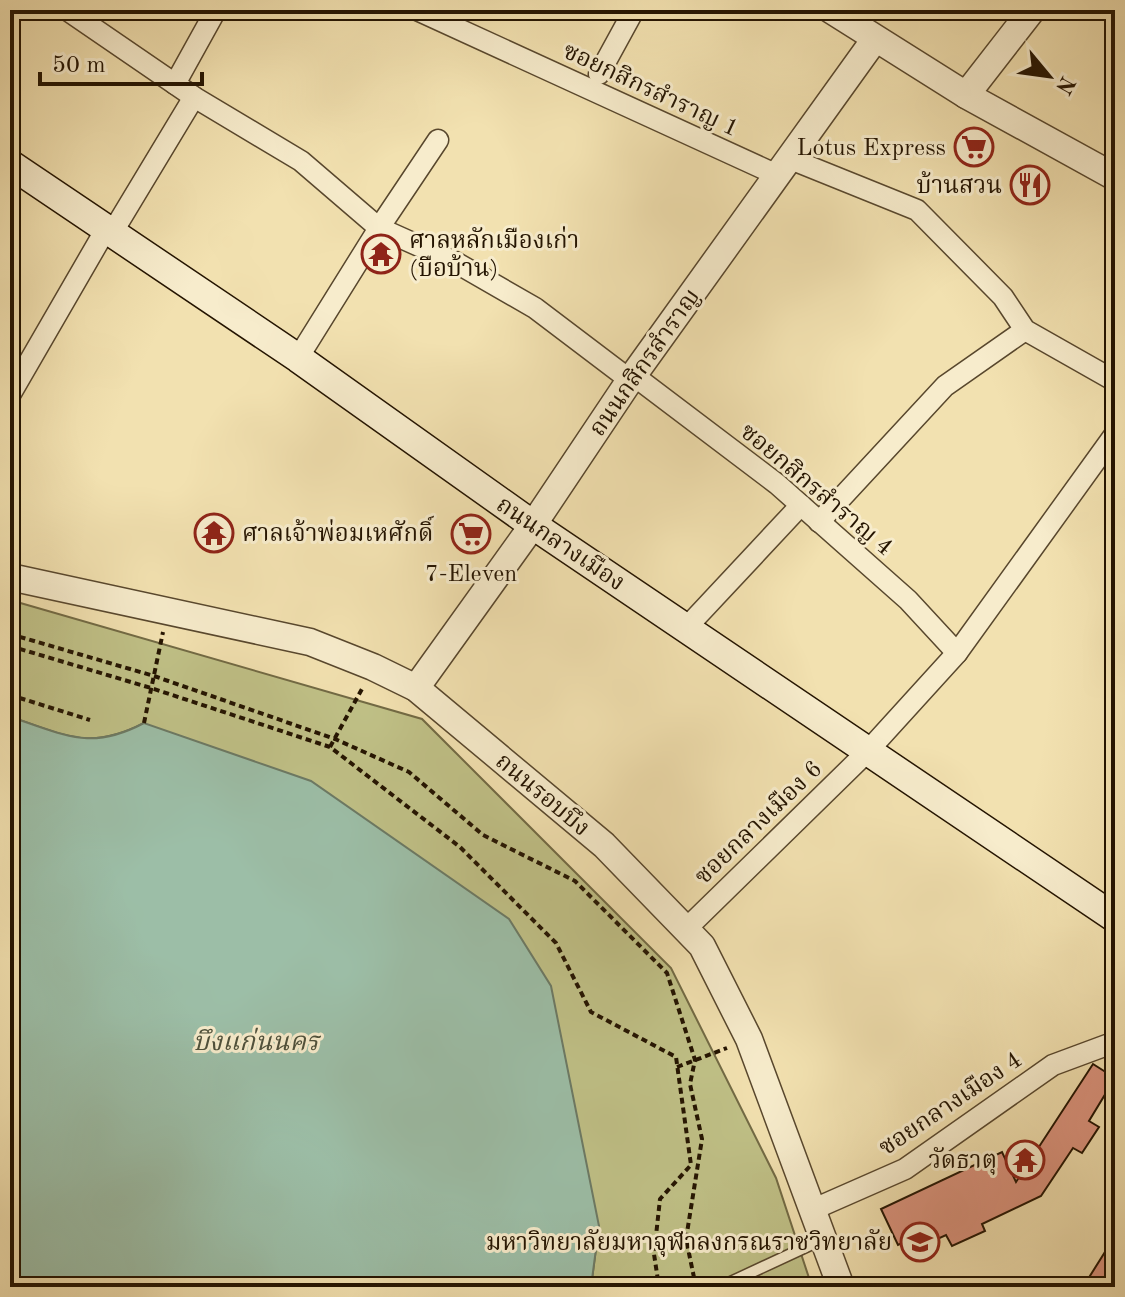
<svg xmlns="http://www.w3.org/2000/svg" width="1125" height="1297" viewBox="0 0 1125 1297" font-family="'Old Standard TT','Noto Serif Thai',serif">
	<rect width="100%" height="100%" fill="#f2e1b0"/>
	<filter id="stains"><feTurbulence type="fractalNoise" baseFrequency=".0025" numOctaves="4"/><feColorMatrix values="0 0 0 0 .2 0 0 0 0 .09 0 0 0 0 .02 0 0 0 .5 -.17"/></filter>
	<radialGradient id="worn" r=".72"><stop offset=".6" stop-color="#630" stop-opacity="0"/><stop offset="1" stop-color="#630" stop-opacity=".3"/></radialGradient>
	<path fill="#c0c187" stroke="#726a44" stroke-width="2" d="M 10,600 L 422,719 L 671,968 L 776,1178 L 812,1287 L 591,1287 L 599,1226 L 144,723 C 88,752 65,734 10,717 Z"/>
	<path fill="#9cbea7" stroke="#6c7a65" stroke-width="2" d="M 10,717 C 65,734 89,752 144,723 L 311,781 L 509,919 L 551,986 L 599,1226 L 591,1287 L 10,1287 Z"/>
	<g fill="#db937d" stroke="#241401" stroke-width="2">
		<polygon points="1093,1064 1115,1078 1089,1121 1099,1127 1082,1153 1073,1148 1041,1196 982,1224 985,1231 952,1246 946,1235 931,1242 927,1231 898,1245 881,1209 1002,1152 1016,1182"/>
		<polygon points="1115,1236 1115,1287 1083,1287"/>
	</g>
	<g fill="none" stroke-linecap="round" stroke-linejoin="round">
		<defs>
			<polyline id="service" points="720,1287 821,1240"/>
			<g id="minor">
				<polyline points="67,10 194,97 301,161 379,228 455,262 535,308 630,380"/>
				<polyline points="417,10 775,174"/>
				<polyline points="599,74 634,10"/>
				<polyline points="175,84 216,10"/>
				<polyline points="788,158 917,210 1003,297 1025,330 1115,381"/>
				<polyline points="112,233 194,97"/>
				<polyline points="298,358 379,228 438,140"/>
				<polyline points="633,375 777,484 908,600 957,653"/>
				<polyline points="10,395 106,229"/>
				<polyline points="819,522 945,386 1025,330"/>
				<polyline points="686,628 801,505"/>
				<polyline points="686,929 867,752 957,653 1115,434"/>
				<polyline points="814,1209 905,1169 1053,1065 1115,1042"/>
			</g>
			<g id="tertiary">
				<polyline points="831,10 966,95 1115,177"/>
				<polyline points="966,95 1032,10"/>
				<polyline points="10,577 310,642 373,667 416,688 604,845 702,946 749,1039 841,1287"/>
				<polyline points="416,688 533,525 630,380 875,39"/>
			</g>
			<polyline id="secondary" points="10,164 298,358 533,525 1115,918"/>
		</defs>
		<use href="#service" stroke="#58472d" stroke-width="13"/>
		<use href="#minor" stroke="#58472d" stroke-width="23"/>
		<use href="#tertiary" stroke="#58472d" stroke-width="29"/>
		<use href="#secondary" stroke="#241401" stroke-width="31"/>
		<g stroke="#241401" stroke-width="4" stroke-dasharray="6 4" stroke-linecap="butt">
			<polyline points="10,634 154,676 335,739 409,772 483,835 575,881 667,973 695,1060 690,1084 702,1139 686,1239 696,1287"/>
			<polyline points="10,646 151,688 330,747 460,847 556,943 591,1012 676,1057 691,1165 660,1199 654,1254 659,1287"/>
			<polyline points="10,695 90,720"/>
			<polyline points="144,723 163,632"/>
			<polyline points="330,747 363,687"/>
			<polyline points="677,1067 727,1048"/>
		</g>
		<use href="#service" stroke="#f7eccc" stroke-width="10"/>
		<use href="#minor" stroke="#f7eccc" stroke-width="20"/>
		<use href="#tertiary" stroke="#f7eccc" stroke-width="26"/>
		<use href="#secondary" stroke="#f7eccc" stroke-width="28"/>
	</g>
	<defs>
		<symbol id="supermarket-ring" viewBox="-11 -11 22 22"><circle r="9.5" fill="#f7eccc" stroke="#8f2418" stroke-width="1.5"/><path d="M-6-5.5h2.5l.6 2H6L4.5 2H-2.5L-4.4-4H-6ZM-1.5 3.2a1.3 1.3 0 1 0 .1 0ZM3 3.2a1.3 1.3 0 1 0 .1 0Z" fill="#8f2418"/></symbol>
		<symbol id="restaurant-ring" viewBox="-11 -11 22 22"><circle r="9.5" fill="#f7eccc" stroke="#8f2418" stroke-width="1.5"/><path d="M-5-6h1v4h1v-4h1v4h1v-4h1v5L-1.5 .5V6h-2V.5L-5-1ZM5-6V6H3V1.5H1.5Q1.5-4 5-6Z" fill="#8f2418"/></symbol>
		<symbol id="temple-ring" viewBox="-11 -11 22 22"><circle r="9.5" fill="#f7eccc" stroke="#8f2418" stroke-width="1.5"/><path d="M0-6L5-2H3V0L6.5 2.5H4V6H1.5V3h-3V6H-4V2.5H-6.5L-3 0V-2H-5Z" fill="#8f2418"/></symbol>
		<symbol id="university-ring" viewBox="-11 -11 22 22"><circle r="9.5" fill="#f7eccc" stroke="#8f2418" stroke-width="1.5"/><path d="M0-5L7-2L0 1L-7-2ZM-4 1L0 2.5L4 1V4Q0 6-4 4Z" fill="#8f2418"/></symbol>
	</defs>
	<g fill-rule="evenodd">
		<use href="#supermarket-ring" x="952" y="125" width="44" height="44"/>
		<use href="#restaurant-ring" x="1008" y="163" width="44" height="44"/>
		<use href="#temple-ring" x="359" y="232" width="44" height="44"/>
		<use href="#temple-ring" x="192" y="511" width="44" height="44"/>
		<use href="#supermarket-ring" x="449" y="512" width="44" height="44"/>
		<use href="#temple-ring" x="1003" y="1138" width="44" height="44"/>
		<use href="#university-ring" x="898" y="1220" width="44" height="44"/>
	</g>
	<g text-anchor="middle" stroke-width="6" stroke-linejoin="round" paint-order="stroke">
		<g font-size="24" fill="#241401" stroke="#f7eccc">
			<text transform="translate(651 89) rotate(25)" y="8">ซอยกสิกรสำราญ 1</text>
			<text transform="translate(644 362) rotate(-55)" y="8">ถนนกสิกรสำราญ</text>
			<text transform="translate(817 489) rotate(40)" y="8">ซอยกสิกรสำราญ 4</text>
			<text transform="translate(561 543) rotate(34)" y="8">ถนนกลางเมือง</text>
			<text transform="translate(543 794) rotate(40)" y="8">ถนนรอบบึง</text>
			<text transform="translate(758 822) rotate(-44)" y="8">ซอยกลางเมือง 6</text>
			<text transform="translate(950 1103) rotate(-34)" y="8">ซอยกลางเมือง 4</text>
		</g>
		<g font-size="24" fill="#241401" stroke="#f7eccc" text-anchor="end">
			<text x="946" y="155">Lotus Express</text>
			<text x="1002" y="193">บ้านสวน</text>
			<text x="409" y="248" text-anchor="start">ศาลหลักเมืองเก่า<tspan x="409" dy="28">(บือบ้าน)</tspan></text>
			<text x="242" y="541" text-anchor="start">ศาลเจ้าพ่อมเหศักดิ์</text>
			<text x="471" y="581" text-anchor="middle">7-Eleven</text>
			<text x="997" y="1168">วัดธาตุ</text>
			<text x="892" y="1250">มหาวิทยาลัยมหาจุฬาลงกรณราชวิทยาลัย</text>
		</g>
		<g font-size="26" font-style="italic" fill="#4e503b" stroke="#f7eccc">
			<text x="256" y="1050">บึงแก่นนคร</text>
		</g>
	</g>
	<rect width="1125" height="1297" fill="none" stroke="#f2e1b0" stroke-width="40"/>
	<rect x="12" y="12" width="1101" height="1273" fill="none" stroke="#241401" stroke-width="4"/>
	<rect x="20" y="20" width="1085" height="1257" fill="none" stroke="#241401" stroke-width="2"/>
	<g transform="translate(1049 76) rotate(119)" stroke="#f7eccc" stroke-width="6" paint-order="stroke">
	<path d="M0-6L14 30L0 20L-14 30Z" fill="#241401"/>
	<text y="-12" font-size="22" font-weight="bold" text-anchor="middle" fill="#241401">N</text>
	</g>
	<path d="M40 72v12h162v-12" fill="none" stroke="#241401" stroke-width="4"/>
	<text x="52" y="72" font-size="24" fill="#241401" stroke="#f7eccc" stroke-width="6" paint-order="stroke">50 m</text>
	<rect width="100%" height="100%" filter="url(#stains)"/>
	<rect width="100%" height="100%" fill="url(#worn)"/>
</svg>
